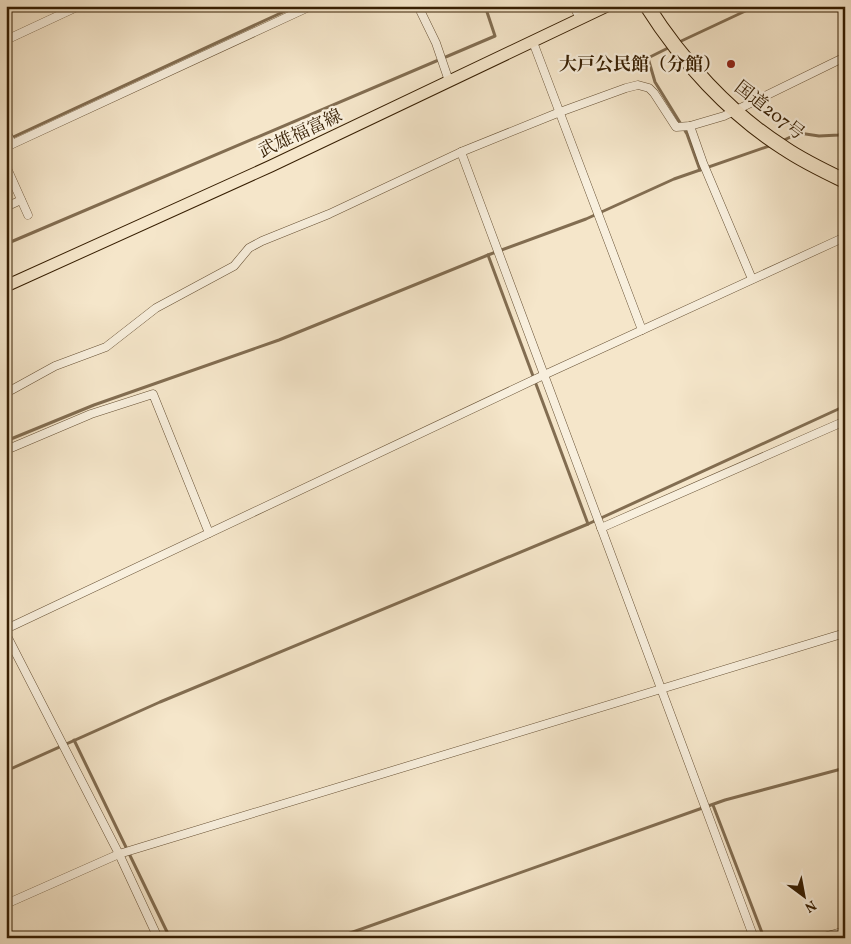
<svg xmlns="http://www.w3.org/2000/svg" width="851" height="944" viewBox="0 0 851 944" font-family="Vollkorn,'Noto Serif JP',serif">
	<rect width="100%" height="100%" fill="#f5e6ca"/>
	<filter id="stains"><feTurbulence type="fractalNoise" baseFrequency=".004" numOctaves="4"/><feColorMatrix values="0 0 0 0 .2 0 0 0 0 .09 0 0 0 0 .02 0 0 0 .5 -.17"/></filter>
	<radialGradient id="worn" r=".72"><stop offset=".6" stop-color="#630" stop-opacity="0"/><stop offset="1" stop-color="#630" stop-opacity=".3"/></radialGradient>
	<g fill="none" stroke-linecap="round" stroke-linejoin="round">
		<g stroke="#826d51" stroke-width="3">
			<polyline points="677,43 756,6"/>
			<polyline points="672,46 648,58 655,82 687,134 700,170"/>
			<polyline points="11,138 296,6"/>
			<polyline points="782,141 799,133 819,136 839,135 845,130"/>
			<polyline points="6,244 495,36 485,6"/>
			<polyline points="488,255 588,524"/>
			<polyline points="6,441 94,405 279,340 488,255 586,219 674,179 772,145"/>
			<polyline points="74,740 170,938"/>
			<polyline points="6,771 160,702 588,524 845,406"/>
			<polyline points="713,805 764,938"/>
			<polyline points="336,938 725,800 845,768"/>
		</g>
		<defs>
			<g id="street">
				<polyline points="418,6 436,43 449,81"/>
				<polyline points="574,6 580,19"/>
				<polyline points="6,40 79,6"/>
				<polyline points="533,42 642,330"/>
				<polyline points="690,126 703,163 752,279"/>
				<polyline points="6,131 12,144"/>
				<polyline points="6,147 311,6"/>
				<polyline points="461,152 754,938"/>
				<polyline points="6,166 28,215"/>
				<polyline points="6,207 21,200"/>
				<polyline points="6,393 55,366 106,347 156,308 234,266 249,248 262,241 329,214 461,152 560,112 626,88 638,85 649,88 654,93 676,127 690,126 724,116 845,57"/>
				<polyline points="6,450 91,414 153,394 209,533"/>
				<polyline points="601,528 845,421"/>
				<polyline points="6,629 544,375 845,237"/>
				<polyline points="6,634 119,854 158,938"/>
				<polyline points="6,904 119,854 845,633"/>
				<polyline points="820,938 845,931"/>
			</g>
			<polyline id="primary" points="6,286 271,166 607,6"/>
			<path id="highway" d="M 647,6 C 681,60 730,114 784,148 C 803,161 824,171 845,181"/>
		</defs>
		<use href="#street" stroke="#665034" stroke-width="9"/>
		<use href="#primary" stroke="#361e02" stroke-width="13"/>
		<use href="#highway" stroke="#361e02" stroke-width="16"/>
		<use href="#street" stroke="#f8efdd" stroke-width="8"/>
		<use href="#primary" stroke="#f5e6ca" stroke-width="11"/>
		<use href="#highway" stroke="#f5e6ca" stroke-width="14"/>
	</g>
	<circle fill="#8f2418" stroke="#f8efdd" stroke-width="2" cx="731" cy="64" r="5"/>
	<g text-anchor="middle" stroke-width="4.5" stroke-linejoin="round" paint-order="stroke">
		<g font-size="18" font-weight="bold" fill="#361e02" stroke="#f8efdd" text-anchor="end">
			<text x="721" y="70">大戸公民館（分館）</text>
		</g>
		<g font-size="18" fill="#361e02" stroke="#f8efdd">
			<text transform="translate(770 110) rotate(38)" y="6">国道207号</text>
			<text transform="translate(300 133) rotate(-25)" y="6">武雄福富線</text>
		</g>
	</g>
	<rect width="851" height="944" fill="none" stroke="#f5e6ca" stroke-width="25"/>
	<rect x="8" y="8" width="836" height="929" fill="none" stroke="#361e02" stroke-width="2.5"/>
	<rect x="12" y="12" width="826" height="919" fill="none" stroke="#361e02"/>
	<g transform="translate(804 896) rotate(148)" stroke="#f8efdd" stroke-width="4" paint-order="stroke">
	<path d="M0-4L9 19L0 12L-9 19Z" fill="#361e02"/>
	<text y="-8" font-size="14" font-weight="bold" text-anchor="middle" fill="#361e02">N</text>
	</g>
	<rect width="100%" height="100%" filter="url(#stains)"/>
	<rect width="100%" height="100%" fill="url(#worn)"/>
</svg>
